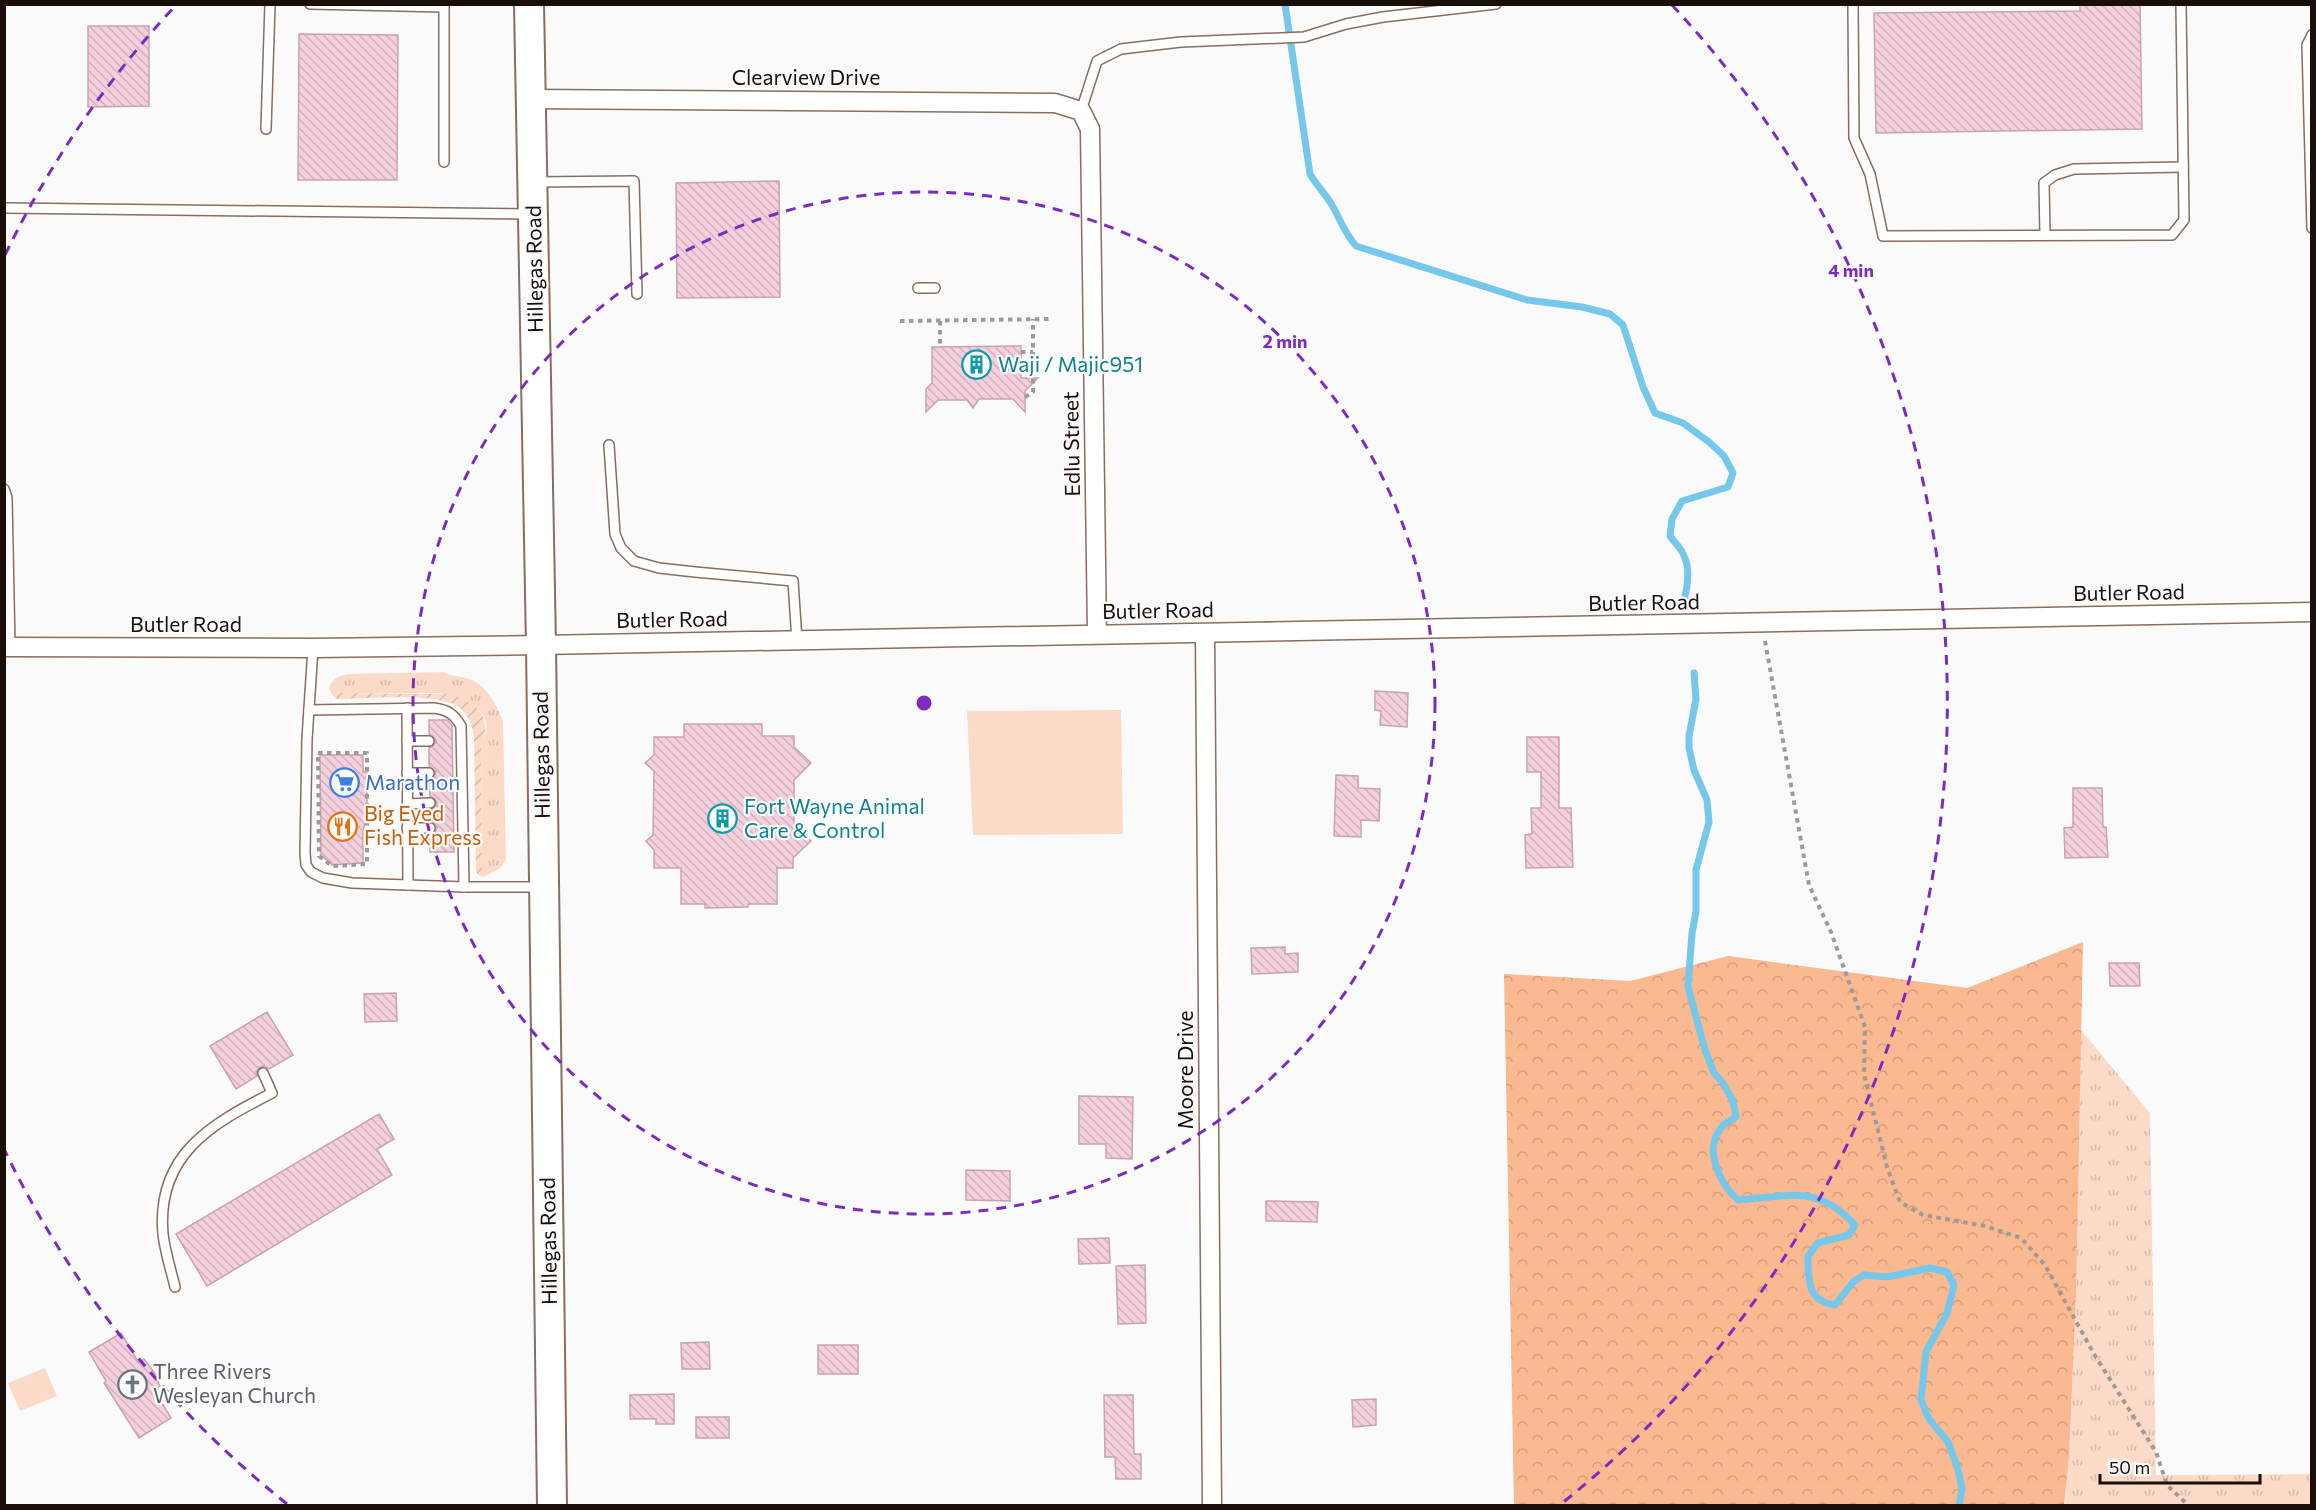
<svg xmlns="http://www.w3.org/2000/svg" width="2316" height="1510" viewBox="0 0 2316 1510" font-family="Commissioner,sans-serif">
	<defs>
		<pattern id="grass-tufts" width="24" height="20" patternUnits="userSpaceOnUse" patternTransform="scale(1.5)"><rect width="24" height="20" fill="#fbdbc8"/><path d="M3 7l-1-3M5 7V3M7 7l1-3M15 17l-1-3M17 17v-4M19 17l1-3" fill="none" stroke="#d7bbaa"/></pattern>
		<pattern id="forest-crowns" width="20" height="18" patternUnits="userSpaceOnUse" patternTransform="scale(1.5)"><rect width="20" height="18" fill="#fab990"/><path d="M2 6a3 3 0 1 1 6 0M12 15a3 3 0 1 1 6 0" fill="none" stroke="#d69e7b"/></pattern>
		<pattern id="garden-furrows" width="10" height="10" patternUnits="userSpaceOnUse" patternTransform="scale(1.5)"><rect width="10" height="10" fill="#fbdbc8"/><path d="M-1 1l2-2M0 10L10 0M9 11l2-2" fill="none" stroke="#d7bbaa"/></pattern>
		<pattern id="building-back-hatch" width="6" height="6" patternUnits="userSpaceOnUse" patternTransform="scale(1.5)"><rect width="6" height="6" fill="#f4cfdd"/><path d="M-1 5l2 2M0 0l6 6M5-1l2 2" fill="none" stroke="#d1b1bc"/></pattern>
	</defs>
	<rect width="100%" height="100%" fill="#fafafa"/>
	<g fill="url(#grass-tufts)">
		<path d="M 443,672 C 449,676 458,676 466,678 C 485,682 496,704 503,721 L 506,860 L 500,868 L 484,877 L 482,872 L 481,744 C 500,712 464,697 439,693 L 336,693 L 329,689 C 332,678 337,677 348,674 Z"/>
		<polygon points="2081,1030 2150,1113 2156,1475 2311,1474 2312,1505 2064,1506 2069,1458 2076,1296"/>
	</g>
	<polygon fill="url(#forest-crowns)" points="2083,942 2076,1296 2069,1458 2064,1505 1514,1505 1504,974 1630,981 1728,956 1967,988"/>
	<g fill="#fbdbc8">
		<polygon points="1121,710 1123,834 973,835 967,711"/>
		<polygon points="45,1368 57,1396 20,1411 8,1383"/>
	</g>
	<path fill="url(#garden-furrows)" d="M 330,689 L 336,693 L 448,694 C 473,699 495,718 481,744 L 482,871 L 484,877 L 478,875 L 476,871 L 474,738 C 473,726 468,713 457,706 C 434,692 366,699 337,699 L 332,695 Z"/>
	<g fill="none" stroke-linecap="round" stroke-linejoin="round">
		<g stroke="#75c8ea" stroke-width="7">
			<path d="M 1285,4 L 1310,174 C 1317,186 1326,195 1332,205 C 1340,219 1345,234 1356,246 L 1527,300 L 1582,307 L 1610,314 L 1623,325 L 1643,387 L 1655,413 L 1683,423 L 1709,442 L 1724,456 L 1733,473 L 1728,487 L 1682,501 L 1672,519 L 1670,536 C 1674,542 1682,549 1684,556 C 1691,570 1687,590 1683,604"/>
			<path d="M 1694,673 L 1696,699 L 1689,736 L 1689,748 L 1694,770 L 1707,800 L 1709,822 L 1696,870 L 1696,912 L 1692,933 L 1688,987 L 1705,1050 L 1714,1073 L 1723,1083 L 1733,1101 L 1736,1117 C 1731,1121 1724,1123 1721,1128 C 1703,1150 1720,1184 1738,1200 C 1788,1197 1817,1183 1855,1225 L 1849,1235 L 1818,1243 L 1808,1256 C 1808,1280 1807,1301 1835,1305 L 1854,1281 L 1864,1275 L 1887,1277 L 1930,1268 L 1947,1272 L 1954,1285 L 1947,1313 L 1926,1352 L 1921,1400 L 1929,1419 L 1948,1442 L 1958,1469 L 1962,1489 L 1959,1506"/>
		</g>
	</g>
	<g fill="url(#building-back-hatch)" stroke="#c7a4b1" stroke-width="1.5">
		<polygon points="2080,4 2140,4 2142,129 1876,133 1874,13 2080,11"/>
		<polygon points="88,26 149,26 149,106 88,107"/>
		<polygon points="299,34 398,35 397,180 298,180"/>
		<polygon points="779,181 780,297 677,298 676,183"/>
		<polygon points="1021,346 1021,378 1038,378 1025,391 1025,412 1013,399 979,399 973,408 967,400 938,400 926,412 926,389 932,383 932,347"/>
		<polygon points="1375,691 1408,693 1407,727 1380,725 1381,711 1375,710"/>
		<polygon points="429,720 447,720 452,725 454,852 430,852 430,835 435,832 437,827 434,823 430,821 430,810 434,808 437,803 435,799 430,796 429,780 434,777 436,772 429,766 429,748 434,745 436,740 433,736 429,734"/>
		<polygon points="684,724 762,724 762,736 794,736 794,747 811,763 794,780 794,823 811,841 793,858 793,868 777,868 777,904 748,904 748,907 705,908 705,904 681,904 681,868 654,868 654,850 646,841 653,835 654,771 645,763 654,755 654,737 684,737"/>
		<polygon points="1527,737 1559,737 1559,808 1571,808 1573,867 1526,868 1525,835 1532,834 1531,808 1541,808 1541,772 1527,772"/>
		<polygon points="320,755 363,755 363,772 367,772 367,818 365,818 363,835 363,863 332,865 321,855"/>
		<polygon points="1336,775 1358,776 1358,788 1380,789 1379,821 1361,820 1361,837 1334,836"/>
		<polygon points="2073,788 2102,788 2103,827 2106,827 2108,857 2065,858 2064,828 2073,827"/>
		<polygon points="1285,947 1285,954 1298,953 1298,972 1252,974 1251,948"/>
		<polygon points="2109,963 2139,963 2140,986 2110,986"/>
		<polygon points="396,993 397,1021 365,1022 364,994"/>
		<polygon points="267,1012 293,1055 269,1069 264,1066 260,1067 256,1072 257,1076 236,1089 210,1046"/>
		<polygon points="1079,1096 1133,1097 1132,1159 1106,1158 1106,1144 1079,1144"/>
		<polygon points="379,1114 394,1139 377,1149 392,1175 207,1286 176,1234"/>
		<polygon points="966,1170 1010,1171 1010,1201 966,1200"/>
		<polygon points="1266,1201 1318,1202 1317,1222 1266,1221"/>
		<polygon points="1109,1238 1110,1263 1079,1264 1078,1239"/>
		<polygon points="1145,1265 1146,1323 1118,1324 1116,1266"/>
		<polygon points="121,1333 139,1363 144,1359 159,1379 157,1380 160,1386 154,1390 171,1418 139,1438 104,1383 106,1381 89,1352"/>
		<polygon points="709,1342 710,1369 682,1369 681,1343"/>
		<rect x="818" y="1345" width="40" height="29"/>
		<polygon points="674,1394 674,1424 656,1424 656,1419 630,1419 630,1395"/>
		<polygon points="1104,1395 1133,1395 1134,1454 1141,1454 1141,1479 1116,1479 1115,1457 1105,1457"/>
		<polygon points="1376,1399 1376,1425 1353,1427 1352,1400"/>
		<rect x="696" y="1417" width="33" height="21"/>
	</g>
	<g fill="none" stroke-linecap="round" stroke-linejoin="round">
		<defs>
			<g id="lane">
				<polyline points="310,4 444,7 444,162"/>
				<polyline points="1853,4 1854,138 1870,174 1883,236 2172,235 2184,220 2181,4"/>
				<polyline points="2312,35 2307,45 2312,228"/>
				<polyline points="1081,111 1097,61 1121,49 1181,42 1304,37 1346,24 1383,17 1496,4"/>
				<polyline points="266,129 270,4"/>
				<polyline points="535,182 634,181 637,294"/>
				<polyline points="4,208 529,214"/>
				<polyline points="2045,235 2044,183 2055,175 2074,169 2183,167"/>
				<polyline points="918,288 935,288"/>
				<polyline points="609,445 615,534 621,548 634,561 659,568 695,572 793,581 797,641"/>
				<polyline points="4,489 7,498 10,647"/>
				<polyline points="313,648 307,739 305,853 306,865 311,872 323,878 352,883 464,887 540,887"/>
				<polyline points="407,708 408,885"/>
				<path d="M 309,710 L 434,708 C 448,710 454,714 461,726 L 464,887"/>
				<polyline points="407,741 429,741"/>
				<polyline points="407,773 429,773"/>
				<polyline points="407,804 430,803"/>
				<polyline points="407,828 430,828"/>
				<path d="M 175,1287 C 171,1270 165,1252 163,1234 C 156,1155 211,1124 272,1093 L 263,1073"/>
			</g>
			<g id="street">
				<polyline points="531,99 1055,103 1081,111 1090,129 1097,634"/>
				<polyline points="1205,634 1212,1506"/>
				<polyline points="4,647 313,648 541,645 2312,612"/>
			</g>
			<polyline id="primary" points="529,4 541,645 552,1506"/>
		</defs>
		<use href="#lane" stroke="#8a6d5b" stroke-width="12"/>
		<use href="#street" stroke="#8a6d5b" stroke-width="21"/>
		<use href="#primary" stroke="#8a6d5b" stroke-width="32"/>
		<g stroke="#9f9a98" stroke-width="4" stroke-dasharray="4.5 4.5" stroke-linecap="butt">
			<polyline points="900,321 1050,319"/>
			<polyline points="940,321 940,347"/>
			<polyline points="1021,352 1033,352"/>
			<polyline points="1025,397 1033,392 1033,319"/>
			<polyline points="1765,641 1809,885 1831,932 1865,1027 1864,1074 1887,1167 1900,1202 1923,1215 1985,1226 2021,1238 2045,1265 2094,1354 2156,1452 2167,1485 2189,1506"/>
			<polygon points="318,753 367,753 367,864 332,866 319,856"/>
		</g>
		<use href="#lane" stroke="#fff" stroke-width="9"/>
		<use href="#street" stroke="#fff" stroke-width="18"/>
		<use href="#primary" stroke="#fff" stroke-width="28"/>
	</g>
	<g fill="none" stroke="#7b2cbf" stroke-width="3" stroke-dasharray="10 8">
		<circle cx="924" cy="703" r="511"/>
		<path d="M287 1504A1023 1023 0 0 1 5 1151M5 255A1023 1023 0 0 1 176 5M1672 5A1023 1023 0 0 1 1561 1504"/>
	</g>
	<defs>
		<symbol id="building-ring" viewBox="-11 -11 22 22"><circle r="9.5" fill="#fafafa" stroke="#0f9aa8" stroke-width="1.5"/><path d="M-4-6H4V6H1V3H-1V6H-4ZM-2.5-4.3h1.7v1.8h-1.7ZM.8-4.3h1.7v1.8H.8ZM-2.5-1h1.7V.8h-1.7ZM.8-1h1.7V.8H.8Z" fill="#0f9aa8"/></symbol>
		<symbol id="supermarket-ring" viewBox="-11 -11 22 22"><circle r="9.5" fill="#fafafa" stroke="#3f7fe0" stroke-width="1.5"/><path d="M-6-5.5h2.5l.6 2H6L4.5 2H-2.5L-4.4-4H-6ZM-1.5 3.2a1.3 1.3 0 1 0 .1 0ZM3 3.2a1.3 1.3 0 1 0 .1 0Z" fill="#3f7fe0"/></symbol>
		<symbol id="restaurant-ring" viewBox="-11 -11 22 22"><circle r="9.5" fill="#fafafa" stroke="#e8710a" stroke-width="1.5"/><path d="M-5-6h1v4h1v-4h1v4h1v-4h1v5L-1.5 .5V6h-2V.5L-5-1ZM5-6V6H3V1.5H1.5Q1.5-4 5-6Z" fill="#e8710a"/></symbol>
		<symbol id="church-ring" viewBox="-11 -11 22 22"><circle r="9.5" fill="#fafafa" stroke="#6b7280" stroke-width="1.5"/><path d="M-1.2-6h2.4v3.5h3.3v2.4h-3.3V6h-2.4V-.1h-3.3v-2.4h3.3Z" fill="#6b7280"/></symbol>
	</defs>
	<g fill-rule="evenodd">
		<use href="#building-ring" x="960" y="348" width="33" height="33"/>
		<use href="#supermarket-ring" x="328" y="766" width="33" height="33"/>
		<use href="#building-ring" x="706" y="802" width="33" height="33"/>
		<use href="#restaurant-ring" x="326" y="810" width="33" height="33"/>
		<use href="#church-ring" x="116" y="1368" width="33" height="33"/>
	</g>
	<g text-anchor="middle" stroke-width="4.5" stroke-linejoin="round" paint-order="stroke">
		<g font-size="21" fill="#190e08" stroke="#fafafa">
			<text x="806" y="85">Clearview Drive</text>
			<text transform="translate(535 269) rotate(-91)" y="7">Hillegas Road</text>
			<text transform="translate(1072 444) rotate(-91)" y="7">Edlu Street</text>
			<text transform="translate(2129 593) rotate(-1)" y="7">Butler Road</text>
			<text transform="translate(1644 603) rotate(-1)" y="7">Butler Road</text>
			<text transform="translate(1158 611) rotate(-1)" y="7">Butler Road</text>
			<text transform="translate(672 620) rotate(-1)" y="7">Butler Road</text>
			<text x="186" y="632">Butler Road</text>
			<text transform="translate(542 755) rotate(-91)" y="7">Hillegas Road</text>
			<text transform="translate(1186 1070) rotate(-90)" y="7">Moore Drive</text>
			<text transform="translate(549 1241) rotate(-91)" y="7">Hillegas Road</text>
		</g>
		<g font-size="21" fill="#0d838f" stroke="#fafafa" text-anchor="start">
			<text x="998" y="372">Waji / Majic951</text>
			<text x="744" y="814">Fort Wayne Animal<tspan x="744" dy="24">Care &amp; Control</tspan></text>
		</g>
		<g font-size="21" fill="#366cbe" stroke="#fafafa" text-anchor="start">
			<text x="365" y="790">Marathon</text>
		</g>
		<g font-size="21" fill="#c56008" stroke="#fafafa" text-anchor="start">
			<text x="364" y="821">Big Eyed<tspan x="364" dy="24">Fish Express</tspan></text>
		</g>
		<g font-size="21" fill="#5b616d" stroke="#fafafa" text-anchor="start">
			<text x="153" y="1379">Three Rivers<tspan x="153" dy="24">Wesleyan Church</tspan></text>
		</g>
	</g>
	<circle cx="924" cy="703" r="9" fill="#7b2cbf" stroke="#fafafa" stroke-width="3"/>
	<g font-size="18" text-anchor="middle" font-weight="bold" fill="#7b2cbf" stroke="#fafafa" stroke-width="4.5" stroke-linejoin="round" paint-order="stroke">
		<text x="1851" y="277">4 min</text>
		<text x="1285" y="348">2 min</text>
	</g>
	<rect width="2316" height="1510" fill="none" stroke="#190e08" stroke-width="12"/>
	<path d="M2100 1474v9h160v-9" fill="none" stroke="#190e08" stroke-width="3"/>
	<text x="2109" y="1474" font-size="18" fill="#190e08" stroke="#fafafa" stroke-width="4.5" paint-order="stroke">50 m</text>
</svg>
